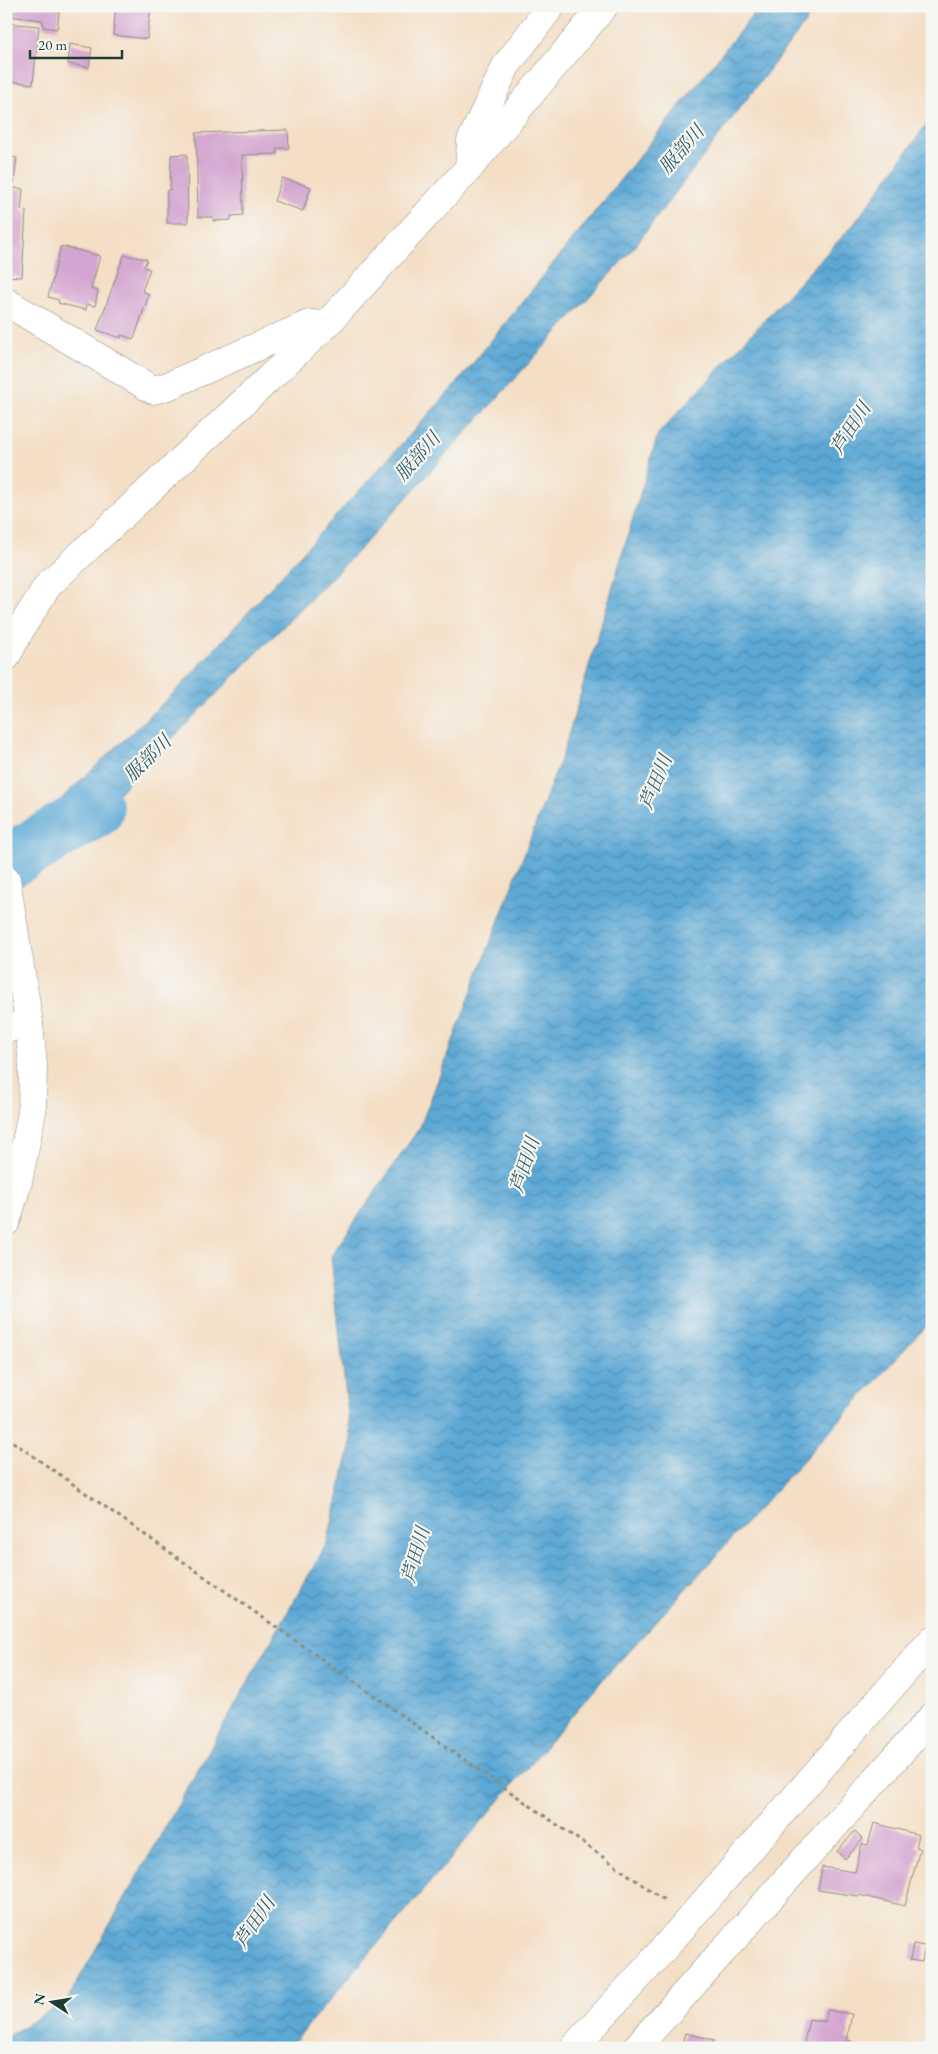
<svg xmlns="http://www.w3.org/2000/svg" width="938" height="2054" viewBox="0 0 938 2054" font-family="'EB Garamond','Noto Serif JP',serif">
	<defs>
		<pattern id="water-waves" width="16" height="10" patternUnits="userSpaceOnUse" patternTransform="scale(1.25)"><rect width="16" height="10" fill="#5ca8d5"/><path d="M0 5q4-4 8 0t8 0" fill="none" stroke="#4b8aae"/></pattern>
	</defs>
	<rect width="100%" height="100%" fill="#f6f6f2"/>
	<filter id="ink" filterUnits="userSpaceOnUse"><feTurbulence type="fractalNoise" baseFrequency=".02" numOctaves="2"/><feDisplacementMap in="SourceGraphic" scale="10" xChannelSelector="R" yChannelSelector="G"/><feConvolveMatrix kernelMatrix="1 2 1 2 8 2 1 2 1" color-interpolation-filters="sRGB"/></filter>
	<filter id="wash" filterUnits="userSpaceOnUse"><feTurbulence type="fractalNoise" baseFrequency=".0096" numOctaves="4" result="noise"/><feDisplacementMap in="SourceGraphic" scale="20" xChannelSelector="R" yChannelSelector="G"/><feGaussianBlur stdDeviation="1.12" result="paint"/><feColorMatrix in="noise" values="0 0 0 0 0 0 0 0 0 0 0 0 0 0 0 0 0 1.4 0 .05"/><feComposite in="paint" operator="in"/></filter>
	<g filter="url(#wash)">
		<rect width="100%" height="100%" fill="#f4dfc6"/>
		<g fill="url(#water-waves)" stroke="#3e7284">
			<polygon points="760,6 818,6 631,251 360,549 35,877 27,831 179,688 458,382"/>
			<polygon points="932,117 932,1319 597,1686 289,2048 6,2048 6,2037 67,2000 327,1543 351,1443 331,1256 420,1127 564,750 658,434 854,224"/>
		</g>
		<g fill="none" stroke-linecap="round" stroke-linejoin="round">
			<polyline stroke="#5ca8d5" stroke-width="55" points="6,863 96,810"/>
		</g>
		<g id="blocks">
			<g fill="#d4a5d0">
				<polygon points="6,6 60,6 57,29 43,27 43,20 6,16"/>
				<polygon points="116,6 151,6 147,39 113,35"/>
				<polygon points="6,23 39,26 33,84 6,81"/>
				<polygon points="70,44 92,48 89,67 68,64"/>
				<polygon points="288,130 289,148 277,148 277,154 242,155 243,215 231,216 231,220 213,221 213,217 198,217 196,133"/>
				<polygon points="187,154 188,223 167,223 167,190 170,190 171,155"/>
				<polygon points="6,156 17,158 14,183 6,182"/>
				<polygon points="282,178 311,187 303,211 274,201"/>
				<polygon points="6,187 23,189 21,210 26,211 22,277 6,276"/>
				<polygon points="61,246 100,256 91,289 98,291 95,306 87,304 86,310 58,303 59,300 48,297"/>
				<polygon points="124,255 147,259 144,267 150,269 142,291 149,294 134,339 121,335 121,338 97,330"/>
				<polygon points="874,1823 919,1835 916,1847 920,1848 905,1906 859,1895 858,1896 818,1890 822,1867 855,1872 862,1844 868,1845"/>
				<polygon points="855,1831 863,1839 845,1859 837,1851"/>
				<polygon points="913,1944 925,1946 922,1962 910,1960"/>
				<polygon points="827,2010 852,2014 847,2040 852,2041 851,2048 803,2048 809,2019 825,2022"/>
				<polygon points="685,2033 714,2040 712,2048 681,2047"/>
			</g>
		</g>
	</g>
	<g filter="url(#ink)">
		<use href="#blocks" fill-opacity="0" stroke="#8a8e7d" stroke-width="1"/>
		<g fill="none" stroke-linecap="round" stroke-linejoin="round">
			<defs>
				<g id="minor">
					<polyline points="469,168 471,141 506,66 551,6"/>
					<polyline points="6,302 153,390 168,386 309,324 326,325"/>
					<polyline points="6,1029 29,1023"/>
					<polyline points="636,2048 932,1717"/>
				</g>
				<g id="tertiary">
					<polyline points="6,657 23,625 48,585 326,325 469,168 604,6"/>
					<polyline points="6,879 29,1023 33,1066 32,1112 18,1182 6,1222"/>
					<polyline points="573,2048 646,1969 932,1640"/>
				</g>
			</defs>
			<use href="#minor" stroke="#8a8e7d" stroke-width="29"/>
			<use href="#tertiary" stroke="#8a8e7d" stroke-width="29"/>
			<polyline stroke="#8a8e7d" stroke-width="3" stroke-dasharray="4 4" stroke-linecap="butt" points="6,1437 667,1902"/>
			<use href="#minor" stroke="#fff" stroke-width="28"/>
			<use href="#tertiary" stroke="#fff" stroke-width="28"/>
		</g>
	</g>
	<g text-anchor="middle" stroke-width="4.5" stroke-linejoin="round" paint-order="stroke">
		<g font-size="19" font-style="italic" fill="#315d64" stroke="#f6f6f2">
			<text transform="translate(681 149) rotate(-49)" y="7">服部川</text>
			<text transform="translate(850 428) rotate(-57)" y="7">芦田川</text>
			<text transform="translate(417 456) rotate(-49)" y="7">服部川</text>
			<text transform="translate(147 758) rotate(-45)" y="7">服部川</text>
			<text transform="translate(655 782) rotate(-68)" y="7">芦田川</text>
			<text transform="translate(524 1165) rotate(-72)" y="7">芦田川</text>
			<text transform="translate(415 1555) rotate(-74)" y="7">芦田川</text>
			<text transform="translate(254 1922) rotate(-56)" y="7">芦田川</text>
		</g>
	</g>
	<rect width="938" height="2054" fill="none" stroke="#f6f6f2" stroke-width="25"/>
	<g transform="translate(52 2002) rotate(282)" stroke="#f6f6f2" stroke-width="4" paint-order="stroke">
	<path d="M0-4L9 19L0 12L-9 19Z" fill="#1f3d34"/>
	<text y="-8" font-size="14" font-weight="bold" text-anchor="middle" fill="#1f3d34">N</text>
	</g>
	<path d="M30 50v8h92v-8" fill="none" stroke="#1f3d34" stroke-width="2.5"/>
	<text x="38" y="50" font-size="15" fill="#1f3d34" stroke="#f6f6f2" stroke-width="4" paint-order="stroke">20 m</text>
</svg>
